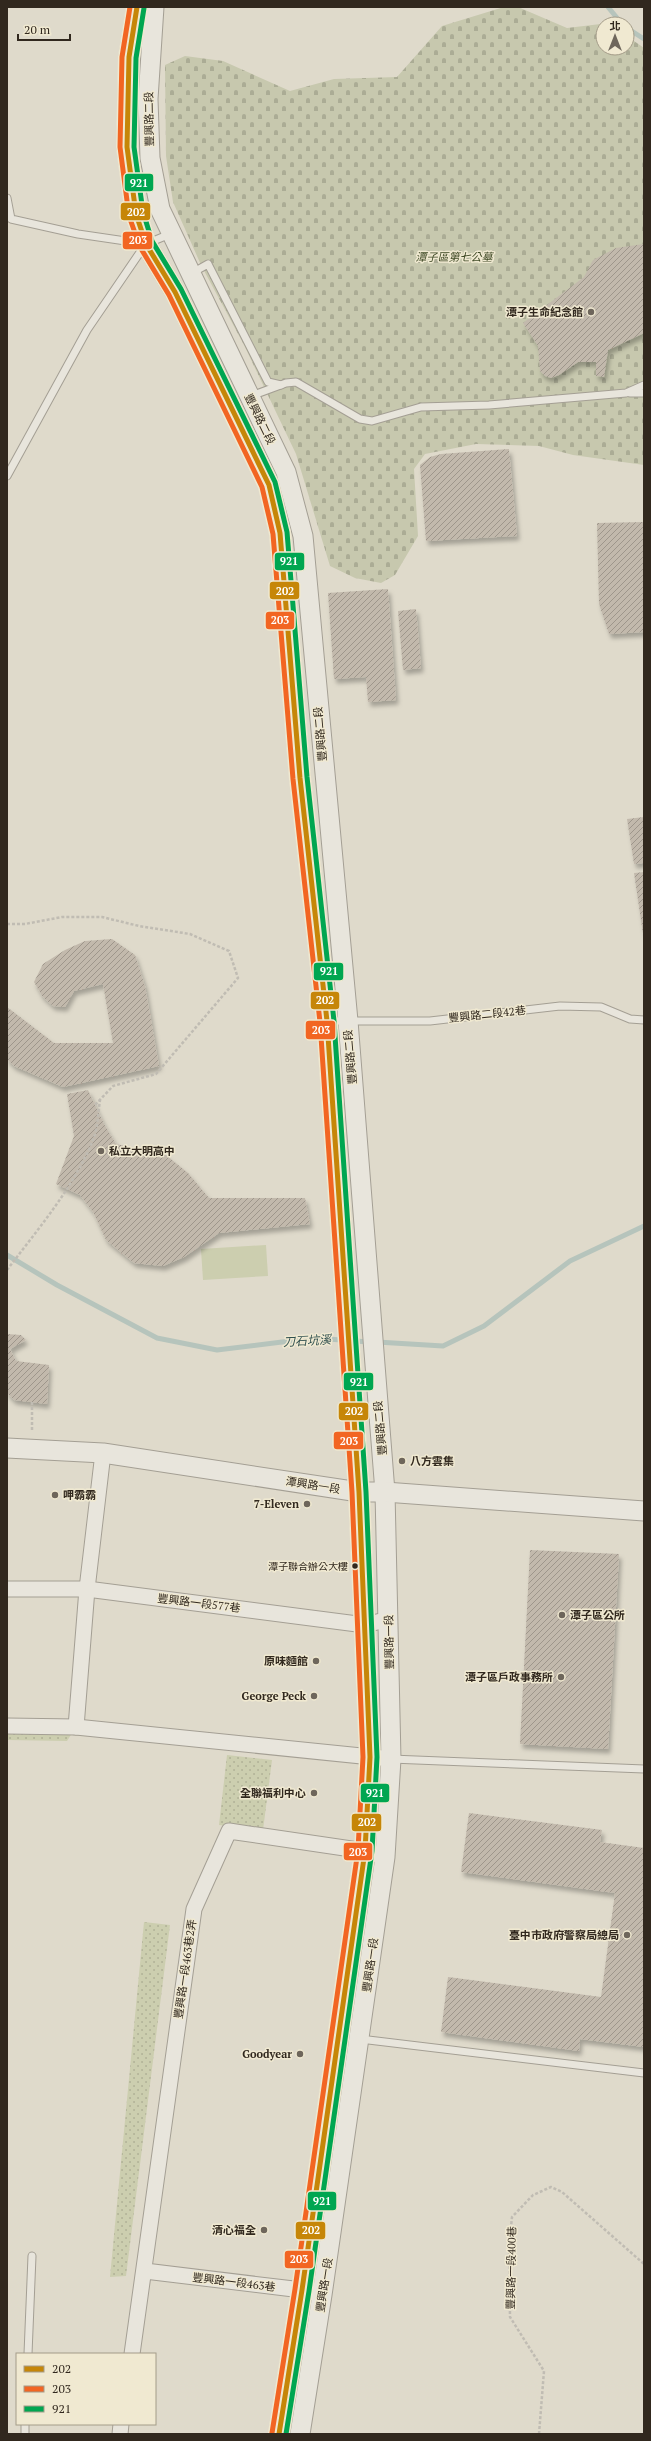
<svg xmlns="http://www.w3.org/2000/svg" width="651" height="2441" viewBox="0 0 651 2441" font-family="'PT Serif','Noto Sans TC',serif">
	<defs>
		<pattern id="cemetery-stones" width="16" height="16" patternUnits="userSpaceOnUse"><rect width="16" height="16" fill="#c7c8ae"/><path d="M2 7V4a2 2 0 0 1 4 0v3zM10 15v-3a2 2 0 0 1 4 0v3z" fill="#abac95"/></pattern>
		<pattern id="park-dots" width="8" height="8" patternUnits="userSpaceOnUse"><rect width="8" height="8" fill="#ccceaf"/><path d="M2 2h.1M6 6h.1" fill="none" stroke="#b0b196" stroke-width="1.8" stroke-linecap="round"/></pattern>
		<pattern id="building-hatch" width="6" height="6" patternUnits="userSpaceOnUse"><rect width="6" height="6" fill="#c2b9ac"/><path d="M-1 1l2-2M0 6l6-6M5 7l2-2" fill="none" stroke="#9e968b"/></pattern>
		<filter id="shadow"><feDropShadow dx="2.5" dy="4.5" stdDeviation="2" flood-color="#0004"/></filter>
	</defs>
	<rect width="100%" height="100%" fill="#dfdacb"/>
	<polygon fill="#ccceaf" points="266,1245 268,1276 203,1280 201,1249"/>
	<polygon fill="url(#cemetery-stones)" points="504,7 518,7 567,28 609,23 603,24 603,48 627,48 627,36 644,48 644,465 573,455 539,446 476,444 425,454 414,469 418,536 395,575 381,583 355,578 330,566 296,454 244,345 201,265 173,202 166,156 165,65 185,56 223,61 290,91 334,79 397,77 442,26"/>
	<g fill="url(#park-dots)">
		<polygon points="7,1726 76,1727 67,1741 7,1740"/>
		<polygon points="227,1755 272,1760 263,1830 219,1825"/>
		<polygon points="144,1922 170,1925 126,2276 110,2277"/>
	</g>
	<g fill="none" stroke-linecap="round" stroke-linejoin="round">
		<g stroke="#b6c4bc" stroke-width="5">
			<polyline points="608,7 622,24"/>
			<polyline points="627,28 644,39"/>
			<polyline points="7,1255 57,1285 157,1338 217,1350 314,1338 369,1342"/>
			<polyline points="377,1342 443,1346 484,1326 570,1261 644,1226"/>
		</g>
	</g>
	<g fill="url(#building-hatch)" filter="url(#shadow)">
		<polygon points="644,244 644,333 608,350 604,377 596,376 596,362 578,362 559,375 551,378 545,376 540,371 538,346 523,323 584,277 593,260 616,248"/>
		<polygon points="509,449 517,536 426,541 420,465 430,457 441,454"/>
		<polygon points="644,522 644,632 609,634 599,604 597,523"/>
		<polygon points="388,589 396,700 368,702 366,677 334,679 328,593"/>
		<polygon points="416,609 421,668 403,670 398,611"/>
		<polygon points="644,817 644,863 634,864 627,819"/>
		<polygon points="644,872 644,934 643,934 634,873"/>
		<polygon points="112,939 135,955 145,986 159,1066 63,1087 14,1066 7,1059 7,1007 54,1043 113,1043 103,984 74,991 65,1007 53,1006 42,996 34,982 43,964 65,950 85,941"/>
		<polygon points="88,1090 104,1124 116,1144 166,1155 188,1173 209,1198 305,1198 310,1224 219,1233 184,1257 163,1266 134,1263 106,1240 93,1212 80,1195 56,1184 74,1136 67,1094"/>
		<polygon points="7,1334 21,1335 26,1340 10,1349 16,1361 49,1365 47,1404 14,1400 7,1393"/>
		<polygon points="530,1550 619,1554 608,1749 520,1744"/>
		<polygon points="469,1813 602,1830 600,1842 644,1848 644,2047 580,2039 579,2051 441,2032 448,1977 601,1997 615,1893 461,1872"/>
	</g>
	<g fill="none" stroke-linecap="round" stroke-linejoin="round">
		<defs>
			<g id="service">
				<polyline points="7,198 11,219 78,234 146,244 170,234"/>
				<polyline points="192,273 208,264 268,382 281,385"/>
				<polyline points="630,393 644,393"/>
				<polyline points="251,396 286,383 296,382 360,419 372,421 421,407 489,405 626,393 644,385"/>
				<polyline points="7,476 87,330 145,245"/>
				<polyline points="328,1021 430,1021 560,1006 601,1007 630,1019 644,1020"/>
				<polyline points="391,1759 644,1769"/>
				<polyline points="360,2039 644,2073"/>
				<polyline points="28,2354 32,2256"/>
				<polyline points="25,2434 25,2424"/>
			</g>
			<g id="minor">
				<polyline points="7,1589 87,1589 365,1625 389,1619"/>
				<polyline points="7,1726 76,1727 391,1759"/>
				<polyline points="76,1727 87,1589 103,1453"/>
				<polyline points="145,2271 302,2290 322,2295"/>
				<polyline points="132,2354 194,1909 229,1831 365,1851 385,1857"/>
				<polyline points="120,2434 121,2424"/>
			</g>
			<g id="tertiary">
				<polyline points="137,7 129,57 127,147 136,214 146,244 175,292 269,485 280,533 300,778 327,1021 359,1492 370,1757 365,1851 302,2290 279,2434"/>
				<polyline points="154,7 148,99 150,158 160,209 286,472 303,536 348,1021 385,1492 391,1759 385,1857 322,2295 300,2434"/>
				<polyline points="7,1448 103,1453 359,1492 385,1492 644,1511"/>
			</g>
		</defs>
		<use href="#service" stroke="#a49f94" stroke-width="9"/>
		<use href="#minor" stroke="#a49f94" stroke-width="17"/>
		<use href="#tertiary" stroke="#a49f94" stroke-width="21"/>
		<g stroke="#c0bcb3" stroke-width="2.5" stroke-dasharray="3 2" stroke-linecap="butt">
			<polyline points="7,924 25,924 62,917 102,917 139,926 190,934 229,951 238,978 156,1074 113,1086 95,1105"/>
			<path d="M 7,1270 C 38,1229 74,1187 93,1140 C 98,1128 98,1113 100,1100"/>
			<polyline points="32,1402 32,1432"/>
			<polyline points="539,2434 544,2371 510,2317 509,2246 512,2217 533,2195 551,2187 562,2192 644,2264"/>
		</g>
		<use href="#service" stroke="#e8e5dc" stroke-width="7"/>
		<use href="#minor" stroke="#e8e5dc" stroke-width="15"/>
		<use href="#tertiary" stroke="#e8e5dc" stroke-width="19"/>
		<defs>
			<polyline id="bus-1" points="137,7 129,57 127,147 136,214 146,244 175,292 269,485 280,533 300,778 327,1021 359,1492 370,1757 365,1851 302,2290 279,2434"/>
			<polyline id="bus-2" points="130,7 122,57 120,147 129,216 140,247 169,295 262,487 273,534 293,779 320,1022 352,1492 363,1757 358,1850 295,2289 272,2433"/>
			<polyline id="bus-3" points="144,8 136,58 134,147 143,212 152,241 181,289 275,482 287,532 307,777 334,1021 366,1492 377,1757 372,1851 309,2291 286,2434"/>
		</defs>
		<use href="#bus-1" stroke="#f0e9d1" stroke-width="8"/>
		<use href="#bus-2" stroke="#f0e9d1" stroke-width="8"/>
		<use href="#bus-3" stroke="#f0e9d1" stroke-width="8"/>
		<use href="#bus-1" stroke="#c68608" stroke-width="5"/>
		<use href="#bus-2" stroke="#f26522" stroke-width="5"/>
		<use href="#bus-3" stroke="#00a651" stroke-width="5"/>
	</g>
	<g fill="#6e665b" stroke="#f0e9d1" stroke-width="1.5">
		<circle cx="591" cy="312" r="4"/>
		<circle cx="101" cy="1151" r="4"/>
		<circle cx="402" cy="1461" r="4"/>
		<circle cx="55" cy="1495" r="4"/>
		<circle cx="307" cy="1504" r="4"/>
		<circle cx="562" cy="1615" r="4"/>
		<circle cx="316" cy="1661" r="4"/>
		<circle cx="561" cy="1677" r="4"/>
		<circle cx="314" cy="1696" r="4"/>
		<circle cx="314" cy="1793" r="4"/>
		<circle cx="627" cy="1935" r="4"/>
		<circle cx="300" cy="2054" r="4"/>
		<circle cx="264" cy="2230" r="4"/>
	</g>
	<circle fill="#31281e" stroke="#f0e9d1" stroke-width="1.5" cx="355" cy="1566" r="3.5"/>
	<g text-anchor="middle" stroke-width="3" stroke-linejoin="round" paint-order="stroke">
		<g font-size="10" fill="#31281e" stroke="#f0e9d1" text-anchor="end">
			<text x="348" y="1570">潭子聯合辦公大樓</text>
		</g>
		<g font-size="11" fill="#31281e" stroke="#f0e9d1">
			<text transform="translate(149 119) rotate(-91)" y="4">豐興路二段</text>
			<text transform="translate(260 419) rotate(64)" y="4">豐興路二段</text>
			<text transform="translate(320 734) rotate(-95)" y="4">豐興路二段</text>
			<text transform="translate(487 1014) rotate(-6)" y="4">豐興路二段42巷</text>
			<text transform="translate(350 1057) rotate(-95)" y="4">豐興路二段</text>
			<text transform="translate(380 1428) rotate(-95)" y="4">豐興路二段</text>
			<text transform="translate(313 1485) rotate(9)" y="4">潭興路一段</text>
			<text transform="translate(199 1603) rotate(7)" y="4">豐興路一段577巷</text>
			<text transform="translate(389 1642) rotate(-91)" y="4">豐興路一段</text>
			<text transform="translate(370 1965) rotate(-82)" y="4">豐興路一段</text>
			<text transform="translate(185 1969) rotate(-82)" y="4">豐興路一段463巷2弄</text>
			<text transform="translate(511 2268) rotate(-89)" y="4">豐興路一段400巷</text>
			<text transform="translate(234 2282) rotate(7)" y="4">豐興路一段463巷</text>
			<text transform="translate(324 2285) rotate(-81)" y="4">豐興路一段</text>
		</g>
		<g font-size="11" font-style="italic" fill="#404b27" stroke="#f0e9d1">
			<text x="454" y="261">潭子區第七公墓</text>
		</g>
		<g font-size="11" font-weight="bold" fill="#31281e" stroke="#f0e9d1" text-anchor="end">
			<text x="583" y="316">潭子生命紀念館</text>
			<text x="109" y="1155" text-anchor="start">私立大明高中</text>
			<text x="410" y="1465" text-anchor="start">八方雲集</text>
			<text x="63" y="1499" text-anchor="start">呷霸霸</text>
			<text x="299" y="1508">7-Eleven</text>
			<text x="570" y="1619" text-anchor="start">潭子區公所</text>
			<text x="308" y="1665">原味麵館</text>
			<text x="553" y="1681">潭子區戶政事務所</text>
			<text x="306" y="1700">George Peck</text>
			<text x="306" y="1797">全聯福利中心</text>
			<text x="619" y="1939">臺中市政府警察局總局</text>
			<text x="292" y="2058">Goodyear</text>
			<text x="256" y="2234">清心福全</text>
		</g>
		<g font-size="12" font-style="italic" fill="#2f4f4e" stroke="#f0e9d1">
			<text transform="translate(307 1341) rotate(-3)" y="4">刀石坑溪</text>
		</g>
	</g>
	<g stroke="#f0e9d1" stroke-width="1.5">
		<rect x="124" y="173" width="30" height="19" rx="4" fill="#00a651"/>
		<rect x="120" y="202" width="31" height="19" rx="4" fill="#c68608"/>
		<rect x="122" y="231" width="31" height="19" rx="4" fill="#f26522"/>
		<rect x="274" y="552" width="31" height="19" rx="4" fill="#00a651"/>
		<rect x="269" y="581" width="31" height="19" rx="4" fill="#c68608"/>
		<rect x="265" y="611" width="30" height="19" rx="4" fill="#f26522"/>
		<rect x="313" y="962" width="31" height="19" rx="4" fill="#00a651"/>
		<rect x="310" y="991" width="30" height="19" rx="4" fill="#c68608"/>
		<rect x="305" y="1020" width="31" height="20" rx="4" fill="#f26522"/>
		<rect x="343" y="1372" width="31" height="19" rx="4" fill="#00a651"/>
		<rect x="338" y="1402" width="31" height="19" rx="4" fill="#c68608"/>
		<rect x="333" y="1431" width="31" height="19" rx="4" fill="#f26522"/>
		<rect x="360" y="1783" width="30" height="20" rx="4" fill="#00a651"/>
		<rect x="351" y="1813" width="31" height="19" rx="4" fill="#c68608"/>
		<rect x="343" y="1842" width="30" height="19" rx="4" fill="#f26522"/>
		<rect x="307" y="2191" width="30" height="20" rx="4" fill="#00a651"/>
		<rect x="295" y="2221" width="31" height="19" rx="4" fill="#c68608"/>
		<rect x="284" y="2250" width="30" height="19" rx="4" fill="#f26522"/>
	</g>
	<g font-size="11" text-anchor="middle" font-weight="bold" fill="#fff">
		<text x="139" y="187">921</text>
		<text x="136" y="216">202</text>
		<text x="138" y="244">203</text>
		<text x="289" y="565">921</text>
		<text x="285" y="595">202</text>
		<text x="280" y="624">203</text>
		<text x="329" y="975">921</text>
		<text x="325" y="1004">202</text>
		<text x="321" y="1034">203</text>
		<text x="359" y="1386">921</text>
		<text x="354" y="1415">202</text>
		<text x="349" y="1445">203</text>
		<text x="375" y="1797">921</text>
		<text x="367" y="1826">202</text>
		<text x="358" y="1856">203</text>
		<text x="322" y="2205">921</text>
		<text x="311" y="2234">202</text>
		<text x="299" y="2263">203</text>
	</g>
	<rect width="651" height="2441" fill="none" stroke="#31281e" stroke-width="16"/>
	<rect x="16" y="2353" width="140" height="72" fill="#f0e9d1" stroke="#a49c89"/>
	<rect x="24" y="2366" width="20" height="6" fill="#c68608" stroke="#a49c89"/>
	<text x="52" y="2373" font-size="12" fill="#31281e">202</text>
	<rect x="24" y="2386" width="20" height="6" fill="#f26522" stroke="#a49c89"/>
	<text x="52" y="2393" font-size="12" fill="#31281e">203</text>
	<rect x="24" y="2406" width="20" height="6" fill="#00a651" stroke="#a49c89"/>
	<text x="52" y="2413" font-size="12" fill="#31281e">921</text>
	<g transform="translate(615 36)"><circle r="19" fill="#f0e9d1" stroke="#a49c89"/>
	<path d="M0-3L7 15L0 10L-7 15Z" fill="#6e665b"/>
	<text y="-6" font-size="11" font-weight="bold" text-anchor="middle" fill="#31281e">北</text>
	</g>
	<path d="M18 34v6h52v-6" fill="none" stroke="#31281e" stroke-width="2"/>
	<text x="24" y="34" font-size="12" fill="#31281e" stroke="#f0e9d1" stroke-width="3" paint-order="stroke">20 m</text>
</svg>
